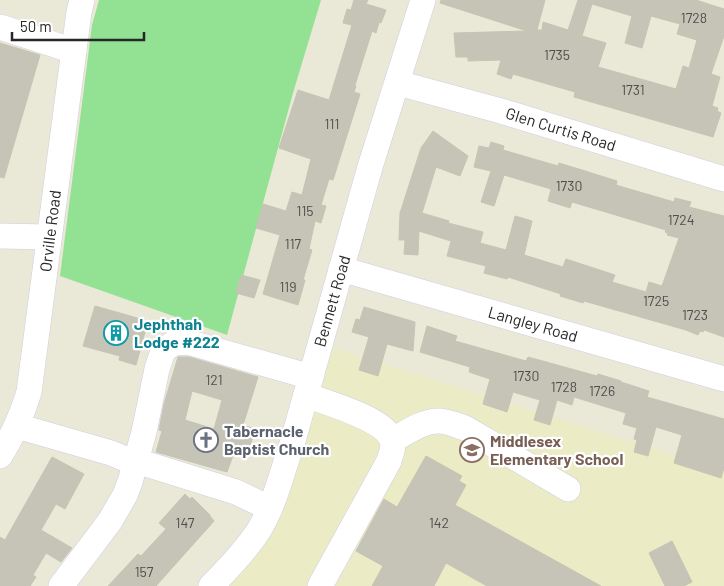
<svg xmlns="http://www.w3.org/2000/svg" width="724" height="586" viewBox="0 0 724 586" font-family="Barlow,sans-serif">
	<rect width="100%" height="100%" fill="#eae8d7"/>
	<polygon fill="#ebecc6" points="320,344 724,471 724,586 204,586 269,508"/>
	<polygon fill="#93e294" points="99,0 321,0 293,93 227,335 60,276 92,25"/>
	<g fill="#c5c4b7" stroke="#c5c5b2" fill-rule="evenodd">
		<polygon points="354,0 368,0 366,4 386,10 381,23 379,22 376,33 372,31 355,85 356,86 354,92 360,94 333,180 329,179 321,205 326,206 321,223 315,221 309,249 312,250 303,280 305,280 298,305 263,294 280,235 256,228 263,204 286,211 292,192 302,195 311,159 279,148 298,90 329,100 352,25 343,23 347,9 351,10"/>
		<path d="M 441,0 L 545,0 L 537,30 L 542,30 L 543,22 L 568,30 L 578,0 L 696,0 L 724,9 L 724,36 L 711,74 L 720,77 L 712,106 L 718,108 L 717,111 L 721,113 L 713,137 L 574,97 L 575,92 L 513,74 L 511,79 L 497,74 L 501,60 L 468,61 L 468,57 L 456,57 L 454,33 L 527,31 L 440,3 ZM 592,4 L 632,16 L 625,43 L 642,48 L 651,16 L 680,24 L 677,34 L 697,40 L 689,68 L 683,66 L 676,89 L 598,67 L 606,43 L 582,36 Z"/>
		<polygon points="0,43 40,55 4,178 0,177"/>
		<polygon points="433,131 468,156 460,176 436,167 422,213 449,221 448,223 483,232 480,243 506,250 515,216 532,221 524,255 563,267 566,259 615,275 612,282 646,292 649,282 662,286 679,238 667,235 668,233 665,232 666,230 572,202 570,208 548,201 551,189 504,175 494,206 481,202 491,171 474,167 479,146 489,148 491,142 504,146 503,150 558,166 559,163 582,170 617,181 616,185 619,186 674,202 675,198 691,202 689,207 724,216 724,337 704,330 703,332 700,331 698,335 686,330 584,301 583,303 560,296 561,294 508,277 507,279 484,273 486,266 447,256 451,241 419,231 418,255 404,254 405,240 399,240 400,213 421,148"/>
		<polygon points="241,275 260,280 254,298 236,293"/>
		<polygon points="95,306 148,321 136,365 119,360 120,356 83,346"/>
		<polygon points="364,307 415,322 413,351 387,344 378,376 359,370 369,337 352,332 356,319 360,320"/>
		<polygon points="427,326 457,336 455,341 526,361 528,357 597,376 598,374 621,381 621,382 649,391 647,397 724,419 724,468 721,478 674,463 682,435 656,427 648,456 634,452 637,440 634,439 637,428 623,424 626,413 574,397 572,405 557,400 550,425 534,420 540,400 513,392 507,412 483,404 490,379 469,372 470,367 420,352"/>
		<path d="M 178,357 L 189,357 L 258,377 L 243,425 L 255,429 L 248,453 L 235,450 L 227,472 L 156,452 L 162,431 L 159,430 L 164,404 ZM 192,391 L 222,400 L 214,429 L 185,420 Z"/>
		<polygon points="426,456 462,476 459,481 466,485 455,505 601,586 487,586 446,563 434,586 372,586 383,566 356,551 384,499 397,507"/>
		<polygon points="52,457 84,474 65,509 56,504 41,530 72,548 61,562 46,553 33,575 36,577 30,586 0,586 0,537 5,540"/>
		<polygon points="185,494 190,499 192,497 210,515 210,516 214,521 156,586 108,586 138,554 141,556 166,529 159,523"/>
		<polygon points="672,541 692,582 684,586 665,586 649,553"/>
	</g>
	<g fill="none" stroke-linecap="round" stroke-linejoin="round">
		<defs>
			<g id="minor">
				<polyline points="0,27 74,51"/>
				<polyline points="398,83 501,111 724,179"/>
				<polyline points="0,236 49,237"/>
				<polyline points="341,269 724,379"/>
				<path d="M 306,395 C 327,403 382,418 391,438 C 395,445 391,454 389,461 L 320,586"/>
				<polyline points="17,426 111,453 135,463 143,463 236,492 269,508"/>
				<path d="M 393,440 C 406,433 422,421 438,421 C 447,421 456,425 465,428 L 568,489"/>
				<path d="M 0,456 C 13,435 22,415 29,392 L 79,12 L 82,0"/>
				<polyline points="61,586 110,521 125,495 130,482 144,432 157,369 163,351 175,342 191,343 311,377"/>
				<path d="M 211,586 C 228,569 246,550 259,530 C 275,504 282,472 292,444 L 370,167 L 423,0"/>
			</g>
		</defs>
		<use href="#minor" stroke="#d0cde0" stroke-width="26"/>
		<use href="#minor" stroke="#fff" stroke-width="25"/>
	</g>
	<defs>
		<symbol id="building-ring" viewBox="-11 -11 22 22"><circle r="9.5" fill="#fff" stroke="#0f9aa8" stroke-width="1.5"/><path d="M-4-6H4V6H1V3H-1V6H-4ZM-2.5-4.3h1.7v1.8h-1.7ZM.8-4.3h1.7v1.8H.8ZM-2.5-1h1.7V.8h-1.7ZM.8-1h1.7V.8H.8Z" fill="#0f9aa8"/></symbol>
		<symbol id="church-ring" viewBox="-11 -11 22 22"><circle r="9.5" fill="#fff" stroke="#6b7280" stroke-width="1.5"/><path d="M-1.2-6h2.4v3.5h3.3v2.4h-3.3V6h-2.4V-.1h-3.3v-2.4h3.3Z" fill="#6b7280"/></symbol>
		<symbol id="school-ring" viewBox="-11 -11 22 22"><circle r="9.5" fill="#fff" stroke="#8d6e63" stroke-width="1.5"/><path d="M0-5L7-2L0 1L-7-2ZM-4 1L0 2.5L4 1V4Q0 6-4 4Z" fill="#8d6e63"/></symbol>
	</defs>
	<g fill-rule="evenodd">
		<use href="#building-ring" x="102" y="319" width="28" height="28"/>
		<use href="#church-ring" x="192" y="426" width="28" height="28"/>
		<use href="#school-ring" x="458" y="436" width="28" height="28"/>
	</g>
	<g text-anchor="middle" stroke-width="4.5" stroke-linejoin="round" paint-order="stroke">
		<g font-size="14" fill="#4e4e4b">
			<text x="694" y="23">1728</text>
			<text x="557" y="60">1735</text>
			<text x="633" y="95">1731</text>
			<text x="332" y="129">111</text>
			<text x="569" y="191">1730</text>
			<text x="305" y="216">115</text>
			<text x="681" y="225">1724</text>
			<text x="293" y="249">117</text>
			<text x="288" y="292">119</text>
			<text x="656" y="306">1725</text>
			<text x="695" y="320">1723</text>
			<text x="526" y="381">1730</text>
			<text x="214" y="385">121</text>
			<text x="564" y="392">1728</text>
			<text x="602" y="396">1726</text>
			<text x="185" y="528">147</text>
			<text x="439" y="528">142</text>
			<text x="144" y="577">157</text>
		</g>
		<g font-size="16" fill="#272727" stroke="#fff">
			<text transform="translate(561 129) rotate(17)" y="6">Glen Curtis Road</text>
			<text transform="translate(50 231) rotate(-83)" y="6">Orville Road</text>
			<text transform="translate(332 301) rotate(-74)" y="6">Bennett Road</text>
			<text transform="translate(533 324) rotate(16)" y="6">Langley Road</text>
		</g>
		<g font-size="16" font-weight="bold" fill="#0d838f" stroke="#fff" text-anchor="start">
			<text x="134" y="330">Jephthah<tspan x="134" dy="18">Lodge #222</tspan></text>
		</g>
		<g font-size="16" font-weight="bold" fill="#5b616d" stroke="#fff" text-anchor="start">
			<text x="224" y="437">Tabernacle<tspan x="224" dy="18">Baptist Church</tspan></text>
		</g>
		<g font-size="16" font-weight="bold" fill="#785e54" stroke="#fff" text-anchor="start">
			<text x="490" y="447">Middlesex<tspan x="490" dy="18">Elementary School</tspan></text>
		</g>
	</g>
	<path d="M12 32v8h132v-8" fill="none" stroke="#272727" stroke-width="2.5"/>
	<text x="20" y="32" font-size="15" fill="#272727" stroke="#ffffff" stroke-width="4" paint-order="stroke">50 m</text>
</svg>
